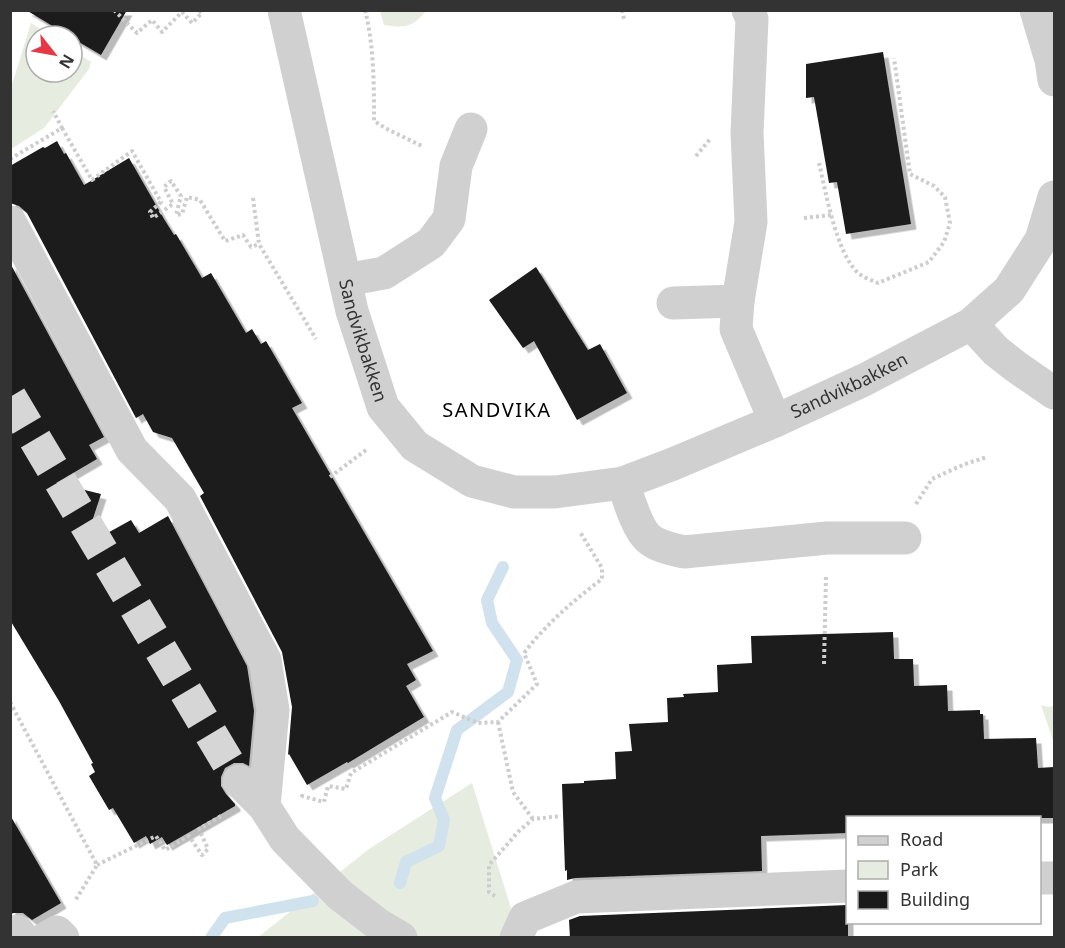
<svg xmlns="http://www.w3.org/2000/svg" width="1065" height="948" viewBox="0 0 1065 948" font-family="'Noto Sans',sans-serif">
	<defs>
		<filter id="shadow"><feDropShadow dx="5.5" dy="5.5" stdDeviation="0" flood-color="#0004"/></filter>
	</defs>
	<rect width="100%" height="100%" fill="#fff"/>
	<g fill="#e6ecdf">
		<path d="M 380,11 L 380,10 L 426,11 C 412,28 404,28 384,25 Z"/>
		<polygon points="31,23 51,36 36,36 36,72 72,72 72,50 91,62 89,69 44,128 11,149 11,88"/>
		<polygon points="1041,705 1047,707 1054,706 1054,743"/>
		<polygon points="472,783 520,937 257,938 369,849"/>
	</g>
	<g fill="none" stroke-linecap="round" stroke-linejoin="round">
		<g stroke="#cfe2ee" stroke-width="12">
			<polyline points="400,883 406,862 439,846 444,820 435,798 457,730 508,692 517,660 492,623 487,600 503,567"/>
			<polyline points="211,938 225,918 313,901"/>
		</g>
	</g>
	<g fill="#1a1a1a" filter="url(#shadow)">
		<polygon points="26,10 127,10 101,55 72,38 72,36 69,36"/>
		<polygon points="883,52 911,224 846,234 837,182 829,183 814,97 806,98 806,64"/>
		<polygon points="57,141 64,154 66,153 84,185 129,158 164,219 174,235 176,234 202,278 211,273 246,333 252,329 261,344 266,341 302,403 292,408 433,651 407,664 416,680 406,686 424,717 348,763 347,762 307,785 289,754 288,755 292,707 282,652 200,496 204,493 172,438 153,432 143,414 136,418 27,213 19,206 10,203 10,166 43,147 45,148"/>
		<polygon points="10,263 104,437 89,445 97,459 56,483 101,494 84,546 131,520 139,533 168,516 247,666 254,711 249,766 243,763 234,763 225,768 221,777 221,786 226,794 235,804 235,806 167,845 162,837 150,844 146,836 134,843 113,808 109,810 89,776 95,772 91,764 93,763 59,701 10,620"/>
		<polygon points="536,267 588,350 600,344 627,393 577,420 534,341 523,348 489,300"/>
		<polygon points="893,632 894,659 913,659 914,686 947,685 948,711 980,710 980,714 983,714 984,739 1036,738 1038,768 1054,767 1054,818 848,818 848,833 761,836 762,871 575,878 567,880 567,870 565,871 562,784 584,783 584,781 616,779 615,752 632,751 629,724 668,722 667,698 684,697 683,694 718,692 717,665 752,663 751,636"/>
		<polygon points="10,815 61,903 32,920 23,913 14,913 10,914"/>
		<polygon points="848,905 848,938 570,938 569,920 580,916"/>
	</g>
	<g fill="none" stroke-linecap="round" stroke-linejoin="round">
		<polyline stroke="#d6d6d6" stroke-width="33" stroke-dasharray="33 16" stroke-linecap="butt" points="10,397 239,781"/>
		<g stroke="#cdcdcd" stroke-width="4" stroke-dasharray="3 3" stroke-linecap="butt">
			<polyline points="114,10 137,33 152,20 162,32 182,12 192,23 202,13 199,10"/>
			<path d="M 365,10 C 374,46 374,84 374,121 L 387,129 L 424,147"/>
			<polyline points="622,10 624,19"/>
			<polyline points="62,128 92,180 132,151 161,202 150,212 153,218 173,204 164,187 171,181 181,196 176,215 182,214 187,197 200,200 225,241 243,235 251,247 259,244"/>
			<polyline points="696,156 711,138"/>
			<polyline points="10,159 62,128 53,111"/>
			<path d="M 819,163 C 826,193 836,251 857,272 C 862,277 871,280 878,283 L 929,262 L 944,242 L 950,223 L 945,197 L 934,186 L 910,174 L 894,58"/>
			<polyline points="253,198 259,244 316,339"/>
			<polyline points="804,218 831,215"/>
			<polyline points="330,477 366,450"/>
			<polyline points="916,504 932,479 965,464 987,457"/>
			<polyline points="824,664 826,575"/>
			<polyline points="10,702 97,865 75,901"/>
			<polyline points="498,722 513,792 533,819"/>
			<path d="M 302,797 L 302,796 L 324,802 L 328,786 L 346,789 L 351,773 L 452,712 L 478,723 L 498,722 L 537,684 L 524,653 C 546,624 573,601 602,579 L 602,568 L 580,532"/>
			<polyline points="97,865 156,836 165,850 189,836 202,855 208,849 199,829 221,816"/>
			<polyline points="495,896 489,892 489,865 519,831 533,819 561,816"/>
		</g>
		<g stroke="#d0d0d0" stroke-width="33">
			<path id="s1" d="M 284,10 L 352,311 L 383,407 L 415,446 L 472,481 L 514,492 L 555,492 L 623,483 L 673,464 L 775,421 L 864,380 L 971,324 L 1009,290 L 1041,240 L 1054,197"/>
			<polyline points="748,10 752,19 747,133 751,222 738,301 736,329 775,421"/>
			<polyline points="1036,10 1051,60 1054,80"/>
			<polyline points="10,222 132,450 180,499 265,660 273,710 264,806"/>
			<polyline points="345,280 384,273 431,243 449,219 456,166 471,129"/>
			<polyline points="673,303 738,301"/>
			<polyline points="971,324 996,351 1015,366 1054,393"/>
			<path d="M 623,483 C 628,497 637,529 649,539 C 659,547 672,549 684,552 L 827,538 L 905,538"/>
			<polyline points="239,781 264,806 285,839 340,895 379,925 401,938"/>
			<polyline points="1040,878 1054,878"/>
			<polyline points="17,931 23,938"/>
			<polyline points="46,938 57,932 63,938"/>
			<polyline points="516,938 525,918 576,897 848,886"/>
		</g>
	</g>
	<g text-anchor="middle" stroke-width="6" stroke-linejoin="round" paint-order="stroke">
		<g font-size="18" fill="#333" stroke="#fff">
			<text dy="6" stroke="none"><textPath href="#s1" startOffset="340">Sandvikbakken</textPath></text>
			<text dy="6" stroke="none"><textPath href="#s1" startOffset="926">Sandvikbakken</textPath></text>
		</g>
		<g font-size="20" letter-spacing="1.5" fill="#000" stroke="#fff">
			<text x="497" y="417">SANDVIKA</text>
		</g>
	</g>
	<rect width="1065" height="948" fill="none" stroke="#333333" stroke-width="24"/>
	<rect x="846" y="816" width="195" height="108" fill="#ffffff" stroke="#adadad" stroke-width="1.5"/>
	<rect x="858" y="836" width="30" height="9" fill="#d0d0d0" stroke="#adadad" stroke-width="1.5"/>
	<text x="900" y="846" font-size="18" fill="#333333">Road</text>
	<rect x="858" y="861" width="30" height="18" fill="#e6ecdf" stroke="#adadad" stroke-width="1.5"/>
	<text x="900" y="876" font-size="18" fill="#333333">Park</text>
	<rect x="858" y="891" width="30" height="18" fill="#1a1a1a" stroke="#adadad" stroke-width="1.5"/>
	<text x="900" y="906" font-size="18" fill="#333333">Building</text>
	<g transform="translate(54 54) rotate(121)"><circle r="28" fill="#ffffff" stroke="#adadad" stroke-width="1.5"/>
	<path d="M0-4.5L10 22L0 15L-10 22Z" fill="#e63946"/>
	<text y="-9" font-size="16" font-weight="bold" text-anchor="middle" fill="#333333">N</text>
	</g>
</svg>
